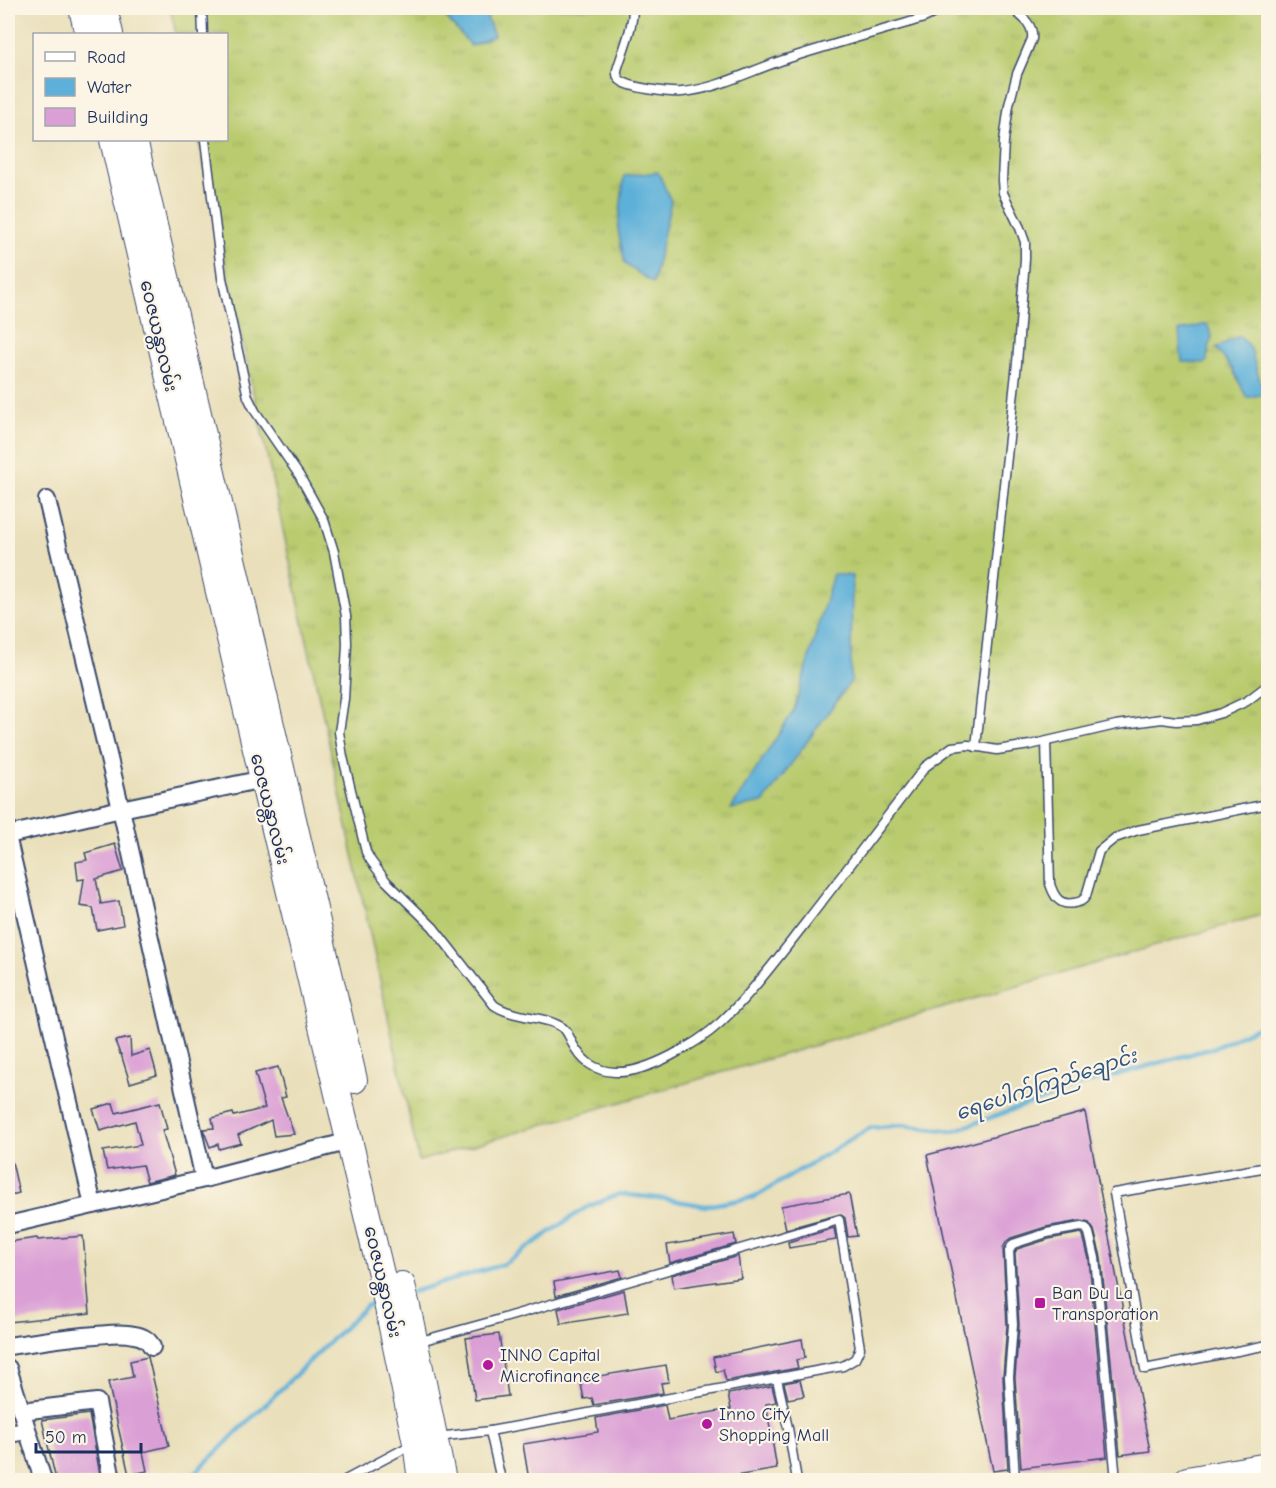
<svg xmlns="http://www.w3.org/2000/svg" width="1276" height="1488" viewBox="0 0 1276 1488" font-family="'Comic Neue','Noto Sans Myanmar',sans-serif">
	<defs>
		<pattern id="grass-tufts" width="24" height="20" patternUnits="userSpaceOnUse" patternTransform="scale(1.5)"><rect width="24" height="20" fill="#b9cb6e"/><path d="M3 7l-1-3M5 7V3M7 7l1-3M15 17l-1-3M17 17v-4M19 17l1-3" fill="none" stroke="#9eaf62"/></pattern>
	</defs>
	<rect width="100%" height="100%" fill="#fcf5e5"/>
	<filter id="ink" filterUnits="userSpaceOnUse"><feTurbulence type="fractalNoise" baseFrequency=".0167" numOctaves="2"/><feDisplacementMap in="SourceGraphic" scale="12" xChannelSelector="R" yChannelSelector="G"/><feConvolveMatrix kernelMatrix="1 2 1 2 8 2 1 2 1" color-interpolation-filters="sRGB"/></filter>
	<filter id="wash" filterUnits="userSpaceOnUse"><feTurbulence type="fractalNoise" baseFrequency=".008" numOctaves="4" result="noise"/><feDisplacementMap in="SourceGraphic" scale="24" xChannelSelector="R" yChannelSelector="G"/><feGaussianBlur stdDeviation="1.35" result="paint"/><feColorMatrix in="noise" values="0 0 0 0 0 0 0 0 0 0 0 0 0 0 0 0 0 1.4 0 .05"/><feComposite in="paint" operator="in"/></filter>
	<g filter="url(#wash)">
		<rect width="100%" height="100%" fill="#e9dfba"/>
		<path fill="url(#grass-tufts)" stroke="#6a7d66" stroke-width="1.5" fill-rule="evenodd" d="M 170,8 L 438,8 L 471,46 L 494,35 L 483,8 L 1268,8 L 1268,913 L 419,1161 L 199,140 L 226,140 L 226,34 L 176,34 ZM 1217,349 L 1263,394 L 1247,398 L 1233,370 ZM 833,575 L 851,681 L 732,809 L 794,710 Z"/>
		<g fill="#5db0d9" stroke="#3c709c" stroke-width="1.5">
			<polygon points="438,8 483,8 494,36 471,46"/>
			<polygon points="658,172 671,201 653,283 625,264 618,230 624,176"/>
			<polygon points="1207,324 1212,336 1206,363 1182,362 1179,331"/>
			<polygon points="1239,336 1250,347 1264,394 1247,398 1233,370 1216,348"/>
			<polygon points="833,574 852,576 851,681 763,803 731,809 794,710"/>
		</g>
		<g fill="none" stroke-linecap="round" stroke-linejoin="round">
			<g stroke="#5db0d9" stroke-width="4.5">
				<polyline points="412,1292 504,1264 585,1208 619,1194 666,1199 706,1206 755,1197 870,1128 902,1125 953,1131 1091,1082 1216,1047 1268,1022"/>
				<polyline points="188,1480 366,1306 378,1302"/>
			</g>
		</g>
		<g id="blocks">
			<g fill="#da9fd5">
				<polygon points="115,844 123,871 96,879 101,904 119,901 123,925 97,930 93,908 80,906 84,879 78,880 76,862 87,860 85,853"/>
				<polygon points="130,1038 131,1056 150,1050 157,1075 130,1083 121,1054 120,1054 115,1041"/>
				<polygon points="278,1067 286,1097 281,1098 294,1134 274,1136 271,1120 238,1135 241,1143 219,1149 218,1144 210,1147 203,1129 214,1128 212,1118 233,1113 234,1116 265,1108 255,1073"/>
				<polygon points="160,1102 167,1129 162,1130 175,1175 147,1182 142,1165 107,1170 103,1151 141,1145 135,1121 100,1131 93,1109 113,1103 116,1113"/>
				<polygon points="1085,1112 1150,1451 1120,1455 1101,1257 1094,1230 1089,1223 1080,1221 1046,1227 1011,1238 1007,1241 1003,1248 1007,1325 1003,1377 1008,1469 993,1471 927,1155"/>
				<polygon points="8,1162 12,1162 19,1193 8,1196"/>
				<polygon points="849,1194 857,1236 848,1237 845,1218 840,1214 786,1229 781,1206"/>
				<polygon points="834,1228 836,1240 789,1248 788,1242"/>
				<polygon points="1081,1233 1083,1235 1089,1259 1107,1457 1021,1468 1015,1377 1019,1325 1015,1253 1017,1249 1049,1239"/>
				<polygon points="734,1234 736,1244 670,1263 667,1245"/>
				<polygon points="83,1236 90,1313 9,1322 8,1313 8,1242 37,1238 38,1240"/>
				<polygon points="738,1256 741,1278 674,1288 672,1275"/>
				<polygon points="620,1270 622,1277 556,1296 554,1282"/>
				<polygon points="624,1290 628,1313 561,1324 558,1309"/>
				<polygon points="499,1334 508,1396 475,1400 466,1338"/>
				<polygon points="802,1339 805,1358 796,1360 798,1368 726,1381 723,1370 716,1372 713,1357"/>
				<polygon points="148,1357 169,1446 143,1452 147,1471 129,1475 108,1382 133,1377 130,1361"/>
				<polygon points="666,1365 669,1382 661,1383 663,1393 594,1405 592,1398 584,1399 580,1379"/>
				<polygon points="800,1380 804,1396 788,1399 784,1383"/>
				<polygon points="772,1386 776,1402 766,1404 777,1469 711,1480 529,1480 523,1444 598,1432 596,1418 665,1405 668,1420 731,1409 728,1394"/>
				<polygon points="89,1414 101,1480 56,1480 42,1420"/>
			</g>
		</g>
	</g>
	<g filter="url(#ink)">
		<use href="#blocks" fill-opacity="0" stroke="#3a496c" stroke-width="1.5"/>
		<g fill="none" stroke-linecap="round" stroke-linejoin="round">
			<defs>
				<g id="service">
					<polyline points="202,8 203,34"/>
					<path d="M 633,8 C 633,28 623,50 617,70 C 617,75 616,75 619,79 C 627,88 670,93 682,92 C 717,89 750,71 783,60 C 830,45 877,32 924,18 L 945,8"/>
					<path d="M 205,140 L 222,278 L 248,397 L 255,411 L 299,475 L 324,520 L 334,552 L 346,616 L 347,644 L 344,699 L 339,732 L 343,757 L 366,852 L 371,861 L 386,881 L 433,927 L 494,1005 C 514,1019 545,1015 563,1028 C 568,1032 570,1038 572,1043 C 582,1061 594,1071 615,1072 C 646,1074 698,1043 720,1023 C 751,994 777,959 803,926 C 844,873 885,820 925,767 L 952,747 L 968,745 L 997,750 L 1030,745 L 1116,725 L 1162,719 L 1176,721 L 1197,720 L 1221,713 L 1247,701 L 1268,685"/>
					<path d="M 1046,742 L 1050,884 C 1054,896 1059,906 1074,903 C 1080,902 1083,901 1086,896 L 1099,851 L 1115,838 L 1138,830 L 1268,804"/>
					<path d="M 976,747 L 1017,363 L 1025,259 L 1025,242 L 1020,228 L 1003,193 L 1002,180 L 1004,141 L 1009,105 L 1017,74 L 1032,39 C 1034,24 1021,16 1011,8"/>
					<polyline points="1268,1167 1114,1193 1145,1369 1268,1345"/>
					<polyline points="417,1342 490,1322 839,1220 860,1348 855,1359 843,1366 490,1431 437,1437"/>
					<polyline points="777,1379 788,1428 797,1480"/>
					<polyline points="490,1431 501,1480"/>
					<polyline points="345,1480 413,1444"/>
					<polyline points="1015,1480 1009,1377 1013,1325 1009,1251 1013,1244 1047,1233 1081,1227 1086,1228 1089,1233 1095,1258 1116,1480"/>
				</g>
				<g id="minor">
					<polyline points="47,500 121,809 204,1179"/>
					<polyline points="8,835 121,809 263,779"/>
					<polyline points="8,840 93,1205"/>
					<polyline points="8,1225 204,1179 350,1141"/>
					<path d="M 8,1346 C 37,1342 66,1337 96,1335 C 109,1334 121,1332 134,1335 C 142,1336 149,1340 152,1347"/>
					<polyline points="8,1368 43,1480"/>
					<polyline points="21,1411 97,1402 112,1480"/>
					<polyline points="8,1434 27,1431"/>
				</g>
				<g id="primary">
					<polyline points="82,8 88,34"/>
					<polyline points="104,8 110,34"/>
					<polyline points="113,140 263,779 381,1274 416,1443 421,1480"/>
					<polyline points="134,140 354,1080"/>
					<polyline points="402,1285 410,1320 443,1480"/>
					<polyline points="1187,1480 1268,1466"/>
				</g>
			</defs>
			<use href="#service" stroke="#3a496c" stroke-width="11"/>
			<use href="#minor" stroke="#3a496c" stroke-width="20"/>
			<use href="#primary" stroke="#3a496c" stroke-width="28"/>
			<use href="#service" stroke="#fff" stroke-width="8"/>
			<use href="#minor" stroke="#fff" stroke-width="16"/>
			<use href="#primary" stroke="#fff" stroke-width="26"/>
		</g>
	</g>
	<g fill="#b5179e" stroke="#fcf5e5" stroke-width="2">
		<rect x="1034" y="1297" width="12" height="12" rx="3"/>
		<circle cx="488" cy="1365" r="6"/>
		<circle cx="707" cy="1424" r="6"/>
	</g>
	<g text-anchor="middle" stroke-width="4.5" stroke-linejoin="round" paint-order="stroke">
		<g font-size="18" fill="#1b2f5e" stroke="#fcf5e5">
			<text transform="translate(159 336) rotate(77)" y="6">ဝေဇယန္တာလမ်း</text>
			<text transform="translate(270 809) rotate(76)" y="6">ဝေဇယန္တာလမ်း</text>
			<text transform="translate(383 1282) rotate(77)" y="6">ဝေဇယန္တာလမ်း</text>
		</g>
		<g font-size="18" fill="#1b2f5e" stroke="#fcf5e5" text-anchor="start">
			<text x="1052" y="1299">Ban Du La<tspan x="1052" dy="21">Transporation</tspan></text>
			<text x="500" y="1361">INNO Capital<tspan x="500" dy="21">Microfinance</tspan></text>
			<text x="719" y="1420">Inno City<tspan x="719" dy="21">Shopping Mall</tspan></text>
		</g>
		<g font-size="20" font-style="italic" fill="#2f5683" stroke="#fcf5e5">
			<text transform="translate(1046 1084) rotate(-18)" y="7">ရေပေါက်ကြည်ချောင်း</text>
		</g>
	</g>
	<rect width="1276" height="1488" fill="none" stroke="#fcf5e5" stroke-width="30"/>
	<rect x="33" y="33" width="195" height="108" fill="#fcf5e5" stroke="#a2a6af" stroke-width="1.5"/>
	<rect x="45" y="52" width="30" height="9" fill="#ffffff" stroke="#a2a6af" stroke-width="1.5"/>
	<text x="87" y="63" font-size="18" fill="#1b2f5e">Road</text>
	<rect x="45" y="78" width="30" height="18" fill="#5db0d9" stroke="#a2a6af" stroke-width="1.5"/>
	<text x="87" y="93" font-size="18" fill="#1b2f5e">Water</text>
	<rect x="45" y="108" width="30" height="18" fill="#da9fd5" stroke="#a2a6af" stroke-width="1.5"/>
	<text x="87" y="123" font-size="18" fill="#1b2f5e">Building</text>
	<path d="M36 1443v9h105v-9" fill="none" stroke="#1b2f5e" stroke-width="3"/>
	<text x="45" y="1443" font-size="18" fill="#1b2f5e" stroke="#fcf5e5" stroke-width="4.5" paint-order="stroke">50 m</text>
</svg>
